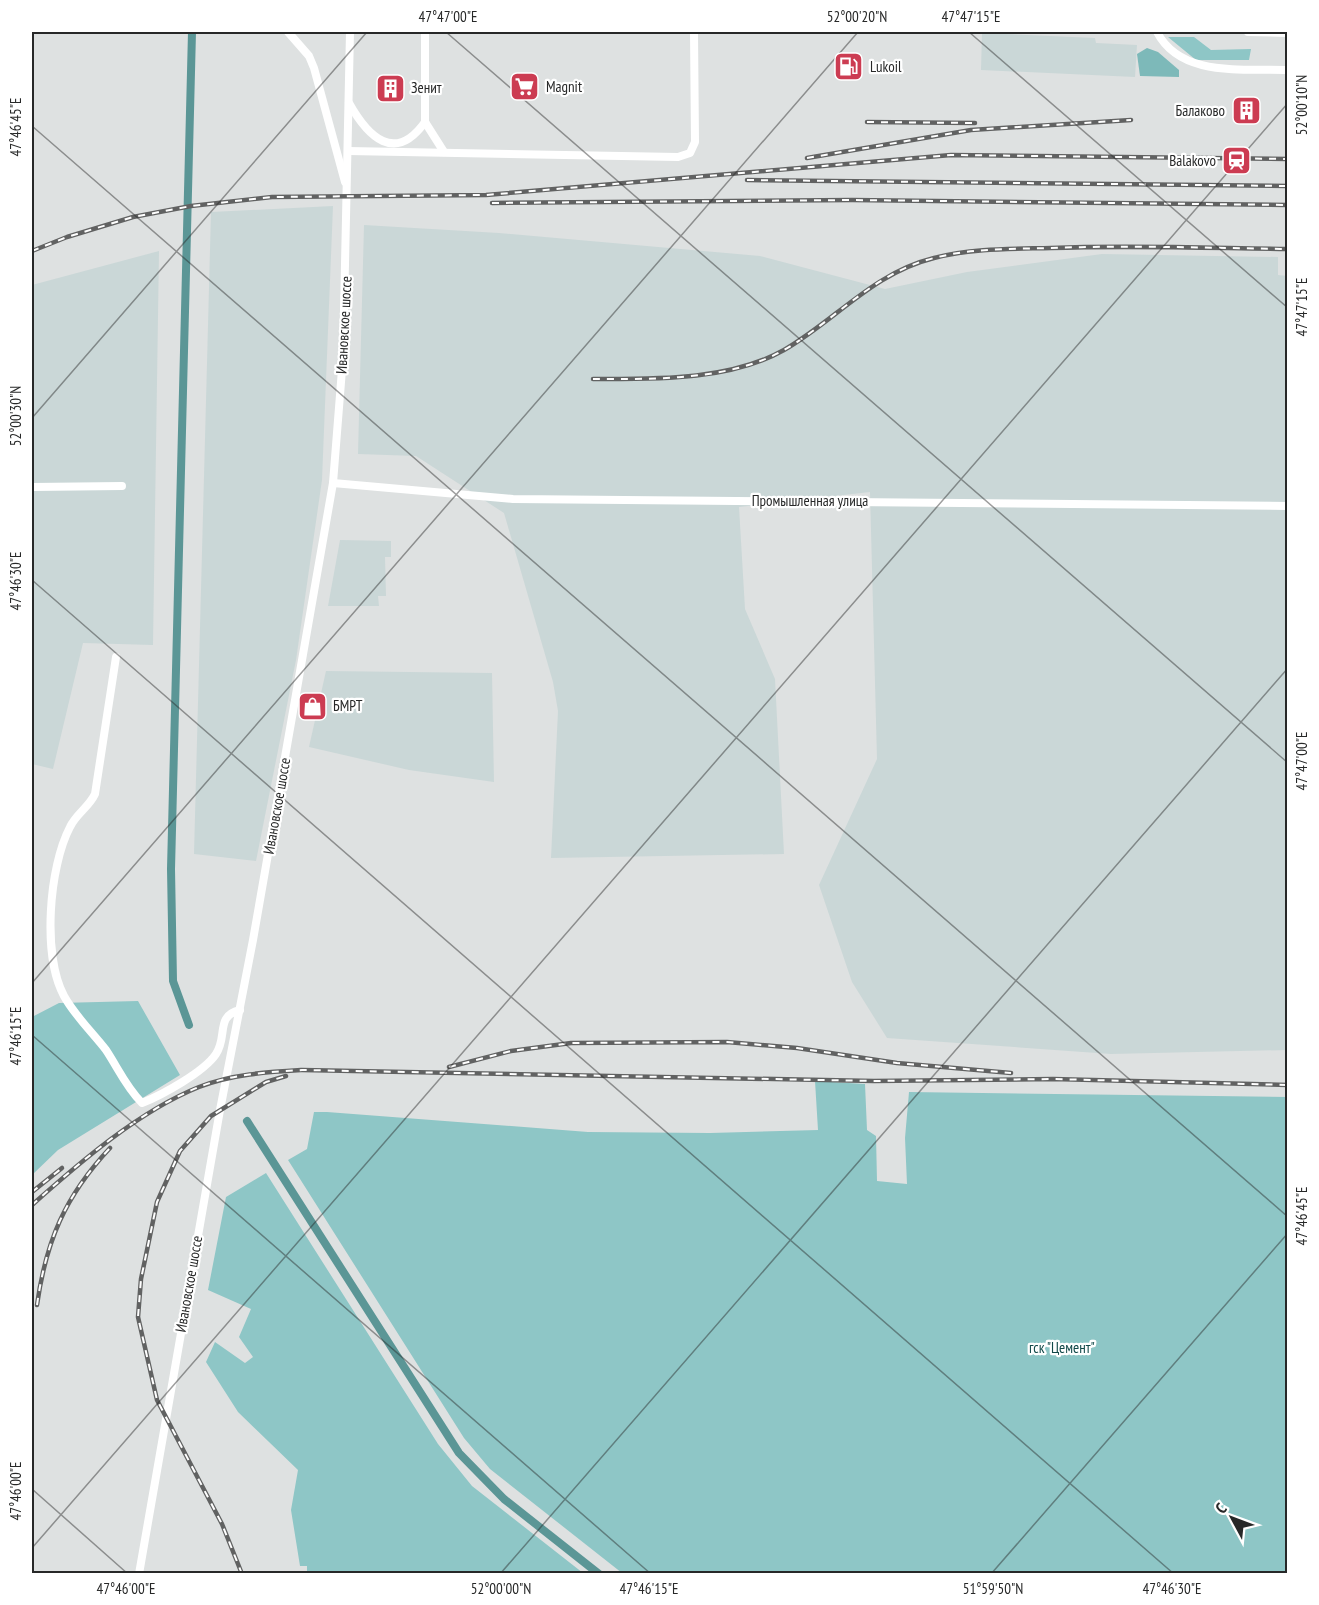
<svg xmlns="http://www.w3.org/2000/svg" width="1319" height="1605" viewBox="0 0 1319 1605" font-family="'PT Sans Narrow',sans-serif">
	<rect width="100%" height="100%" fill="#dee1e1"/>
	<g fill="#cad7d7">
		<polygon points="982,33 1095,38 1096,43 1137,45 1135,77 981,70"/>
		<polygon points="333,206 322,480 296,660 256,861 194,854 211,212"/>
		<polygon points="364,225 499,233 760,256 885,289 967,272 1102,254 1278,257 1278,275 1288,276 1287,1050 1111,1054 887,1038 852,982 819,885 877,759 870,492 739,507 745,609 775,679 784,854 551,858 558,711 553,682 504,513 416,456 358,454"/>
		<polygon points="159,251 153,645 83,643 53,769 32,764 32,285"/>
		<polygon points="340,540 391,541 391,557 385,557 386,596 378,596 379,606 328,606"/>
		<polygon points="326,671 492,673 494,782 409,770 309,747"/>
	</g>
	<g fill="#8ec6c6">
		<polygon points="1168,37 1194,37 1211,50 1251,49 1249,60 1196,60"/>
		<polygon points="138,1001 180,1075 58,1150 32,1175 32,1017 59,1003"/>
		<polygon points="815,1081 865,1084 867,1130 876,1136 877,1181 907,1184 905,1138 909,1092 1287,1097 1287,1573 1149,1571 1147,1574 622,1573 490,1469 464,1438 288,1160 307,1149 314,1112 327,1112 588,1132 710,1133 818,1130"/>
		<polygon points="266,1173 438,1444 472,1486 583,1573 307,1574 307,1566 300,1566 291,1510 298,1470 238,1412 206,1362 215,1342 245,1363 253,1357 239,1337 251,1309 208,1290 226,1197"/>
	</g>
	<polygon fill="#7db9b9" points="1147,48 1158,52 1179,70 1179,77 1140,76 1137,54"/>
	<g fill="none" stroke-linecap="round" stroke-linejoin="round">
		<g stroke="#5b9696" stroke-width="8">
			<polyline points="189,1025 173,981 171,869 192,32"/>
			<polyline points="247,1121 459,1453 504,1499 599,1574"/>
		</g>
		<g stroke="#fff" stroke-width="8">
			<polyline points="288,32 309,56 314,68 345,182"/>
			<polyline points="425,32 425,122 444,152"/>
			<path d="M 1157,32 C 1181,78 1243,68 1288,70"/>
			<polyline points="1248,32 1288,33"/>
			<path d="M 349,103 C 368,137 395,164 425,122"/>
			<polyline points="348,151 678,157 690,153 695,142 694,32"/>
			<polyline points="333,483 513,499 1288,506"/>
			<polyline points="32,487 122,486"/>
			<path d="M 116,657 L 95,794 C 89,807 76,814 70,827 C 49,867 42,955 64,996 C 75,1016 92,1032 106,1050 C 118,1068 126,1087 142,1103 C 162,1095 204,1072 216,1054 C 228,1036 215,1016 240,1010"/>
			<polyline points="139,1574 220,1110 253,940 333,483 343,357 350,32"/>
		</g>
		<defs>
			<g id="rail">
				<polyline points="867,122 975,123"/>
				<polyline points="807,158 971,130 1131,120"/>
				<polyline points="747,180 1288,186"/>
				<polyline points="492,203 852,200 1288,205"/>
				<polyline points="32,251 67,237 133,217 191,206 272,197 486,195 951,155 1288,159"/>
				<path d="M 593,379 C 654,379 729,381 784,350 C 836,320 873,273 934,258 C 972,248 1012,249 1051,248 C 1130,245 1209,248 1288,249"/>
				<polyline points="449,1067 511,1051 571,1043 727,1042 797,1048 897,1063 1011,1073"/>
				<polyline points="32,1192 62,1168"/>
				<path d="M 32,1205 C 79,1163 139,1111 199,1087 C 232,1074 268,1072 302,1070 L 874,1081 L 1053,1079 L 1288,1085"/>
				<path d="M 37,1305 C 46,1241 65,1196 110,1148"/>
				<polyline points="242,1574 222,1524 157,1400 138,1317 141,1279 157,1202 180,1151 211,1116 266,1082 286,1076"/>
			</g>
		</defs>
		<use href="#rail" stroke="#616262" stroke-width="4.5"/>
		<use href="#rail" stroke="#fff" stroke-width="2" stroke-dasharray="7" stroke-linecap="butt"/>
	</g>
	<path fill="none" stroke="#272828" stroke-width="1.5" stroke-opacity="0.45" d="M 446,32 L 1288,763M 969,32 L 1288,308M 32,126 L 1288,1217M 32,418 L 367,32M 32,580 L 1174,1574M 32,983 L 858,32M 32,1035 L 651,1574M 32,1489 L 128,1574M 32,1548 L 1288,103M 500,1574 L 1288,668M 991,1574 L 1288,1233"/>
	<defs>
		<symbol id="fuel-square" viewBox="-11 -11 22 22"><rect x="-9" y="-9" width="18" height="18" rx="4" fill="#cc3c52" stroke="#fff"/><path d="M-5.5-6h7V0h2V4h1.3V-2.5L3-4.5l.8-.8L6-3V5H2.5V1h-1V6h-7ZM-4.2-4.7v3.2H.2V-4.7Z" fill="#fff"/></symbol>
		<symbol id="supermarket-square" viewBox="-11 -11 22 22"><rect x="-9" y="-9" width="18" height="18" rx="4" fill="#cc3c52" stroke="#fff"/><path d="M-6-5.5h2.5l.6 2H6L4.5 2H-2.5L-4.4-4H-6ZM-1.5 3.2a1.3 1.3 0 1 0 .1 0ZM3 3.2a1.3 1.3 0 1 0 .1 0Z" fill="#fff"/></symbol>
		<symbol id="building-square" viewBox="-11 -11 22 22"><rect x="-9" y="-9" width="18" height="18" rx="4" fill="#cc3c52" stroke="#fff"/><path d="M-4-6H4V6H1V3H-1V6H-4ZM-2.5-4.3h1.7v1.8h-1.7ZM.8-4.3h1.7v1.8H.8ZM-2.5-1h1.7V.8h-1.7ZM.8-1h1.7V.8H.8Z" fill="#fff"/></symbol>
		<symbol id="station-square" viewBox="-11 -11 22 22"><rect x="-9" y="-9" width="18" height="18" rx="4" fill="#cc3c52" stroke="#fff"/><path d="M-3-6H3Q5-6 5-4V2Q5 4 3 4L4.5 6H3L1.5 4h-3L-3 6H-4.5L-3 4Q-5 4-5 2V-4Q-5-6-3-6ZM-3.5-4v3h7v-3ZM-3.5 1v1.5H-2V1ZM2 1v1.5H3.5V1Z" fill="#fff"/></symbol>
		<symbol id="shop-square" viewBox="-11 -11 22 22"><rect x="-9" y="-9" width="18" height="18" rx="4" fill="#cc3c52" stroke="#fff"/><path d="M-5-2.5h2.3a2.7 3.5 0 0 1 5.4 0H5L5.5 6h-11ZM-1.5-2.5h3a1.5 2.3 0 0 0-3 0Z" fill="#fff"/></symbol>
	</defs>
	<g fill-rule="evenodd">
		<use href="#fuel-square" x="832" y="50" width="33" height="33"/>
		<use href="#supermarket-square" x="508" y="70" width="33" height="33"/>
		<use href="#building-square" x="374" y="72" width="33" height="33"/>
		<use href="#building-square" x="1230" y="94" width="33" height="33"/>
		<use href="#station-square" x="1220" y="144" width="33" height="33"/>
		<use href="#shop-square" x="296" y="690" width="33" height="33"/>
	</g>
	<g text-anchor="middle" stroke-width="4.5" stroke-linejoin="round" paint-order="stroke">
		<g font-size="15" fill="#272828" stroke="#fff" text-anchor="start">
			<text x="870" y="72">Lukoil</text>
			<text x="546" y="92">Magnit</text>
			<text x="411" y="93">Зенит</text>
			<text x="1225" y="116" text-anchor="end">Балаково</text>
			<text x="1216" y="166" text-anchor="end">Balakovo</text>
			<text x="333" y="711">БМРТ</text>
		</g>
		<g font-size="15" fill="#272828" stroke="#fff">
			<text transform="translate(344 325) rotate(-87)" y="5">Ивановское шоссе</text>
			<text x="810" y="506">Промышленная улица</text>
			<text transform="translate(277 806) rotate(-80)" y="5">Ивановское шоссе</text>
			<text transform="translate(189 1284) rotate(-80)" y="5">Ивановское шоссе</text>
		</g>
		<g font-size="15" fill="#124949" stroke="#fff">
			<text x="1062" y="1353">гск "Цемент"</text>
		</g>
	</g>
	<rect width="1319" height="1605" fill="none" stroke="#ffffff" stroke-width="66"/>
	<g transform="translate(1232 1518) rotate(311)" stroke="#ffffff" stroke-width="4.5" paint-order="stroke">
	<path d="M0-4.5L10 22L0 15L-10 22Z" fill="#272828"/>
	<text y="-9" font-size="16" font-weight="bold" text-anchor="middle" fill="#272828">С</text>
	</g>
	<rect x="33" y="33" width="1253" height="1539" fill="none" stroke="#272828" stroke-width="2"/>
	<g font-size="15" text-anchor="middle" fill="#272828">
		<text x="448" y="22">47°47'00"E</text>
		<text x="857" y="22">52°00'20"N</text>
		<text x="971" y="22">47°47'15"E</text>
		<text transform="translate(1302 105) rotate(-90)" y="5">52°00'10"N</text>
		<text transform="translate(16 127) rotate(-90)" y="5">47°46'45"E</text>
		<text transform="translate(1302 307) rotate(-90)" y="5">47°47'15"E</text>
		<text transform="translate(16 416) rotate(-90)" y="5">52°00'30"N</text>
		<text transform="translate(16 581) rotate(-90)" y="5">47°46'30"E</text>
		<text transform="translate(1302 761) rotate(-90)" y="5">47°47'00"E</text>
		<text transform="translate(16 1036) rotate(-90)" y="5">47°46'15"E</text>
		<text transform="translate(1302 1216) rotate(-90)" y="5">47°46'45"E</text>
		<text transform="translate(16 1491) rotate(-90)" y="5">47°46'00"E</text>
		<text x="126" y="1594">47°46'00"E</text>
		<text x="501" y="1594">52°00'00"N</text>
		<text x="649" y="1594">47°46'15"E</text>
		<text x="993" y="1594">51°59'50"N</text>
		<text x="1172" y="1594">47°46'30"E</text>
	</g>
</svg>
